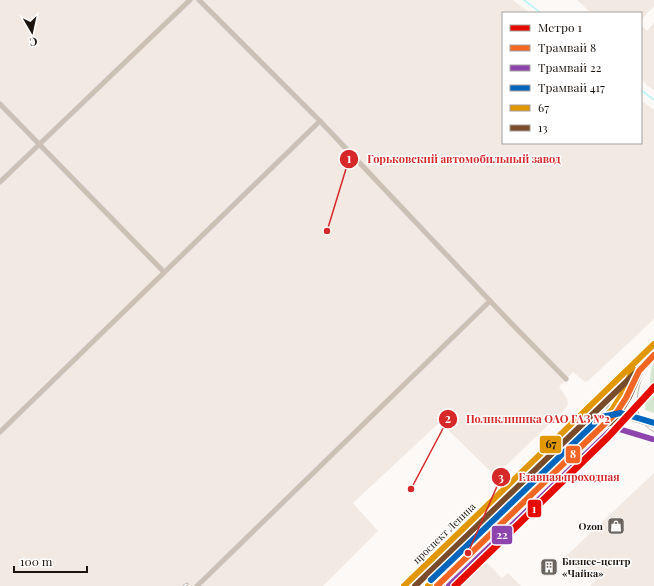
<svg xmlns="http://www.w3.org/2000/svg" width="654" height="586" viewBox="0 0 654 586" font-family="'Playfair Display',serif">
	<rect width="100%" height="100%" fill="#fcf9f7"/>
	<g fill="#f2e9e2">
		<polygon points="0,0 513,0 530,13 503,13 503,143 641,143 641,100 654,110 654,319 588,381 585,382 573,372 559,387 567,398 568,405 565,409 495,476 440,422 353,503 378,531 323,586 0,586"/>
		<polygon points="577,0 654,0 654,6 641,20 641,13 587,13 589,11"/>
		<polygon points="654,23 654,90 646,85 641,77 641,25 647,31"/>
		<polygon points="654,473 654,586 590,586 596,580 587,579 565,557"/>
		<polygon points="481,557 502,578 508,573 521,586 451,586"/>
	</g>
	<g fill="#d4e6cf">
		<path d="M 654,363 L 654,413 L 645,410 C 645,400 648,391 650,382 C 651,374 650,370 654,363 Z"/>
		<polygon points="597,404 602,407 604,410 596,419 500,512 494,512 493,511 493,507"/>
		<polygon points="479,520 481,525 457,548 457,552 422,586 408,586 475,521"/>
	</g>
	<g fill="none" stroke-linecap="round" stroke-linejoin="round">
		<g stroke="#b2f3f8" stroke-width="1.5">
			<polyline points="524,0 541,13"/>
			<polyline points="641,90 654,100"/>
		</g>
		<defs>
			<g id="minor">
				<polyline points="199,0 320,121 511,323 566,379"/>
				<polyline points="0,104 164,272"/>
				<polyline points="0,182 190,0"/>
				<polyline points="0,432 320,121"/>
				<polyline points="197,586 490,301"/>
			</g>
			<polyline id="tertiary" points="598,397 612,410 634,419 654,425"/>
			<g id="primary">
				<polyline points="480,512 492,524"/>
				<path d="M 404,586 C 487,505 571,425 654,344"/>
				<polyline points="428,586 612,410 622,394 635,365"/>
			</g>
		</defs>
		<use href="#minor" stroke="#d7d4d2" stroke-width="5.5"/>
		<use href="#tertiary" stroke="#d7d4d2" stroke-width="6"/>
		<use href="#primary" stroke="#d7d4d2" stroke-width="8"/>
		<use href="#minor" stroke="#ccbfb4" stroke-width="4.5"/>
		<use href="#tertiary" stroke="#ccbfb4" stroke-width="5.5"/>
		<use href="#primary" stroke="#c3b4a7" stroke-width="7"/>
		<path stroke="#bdb6b0" stroke-width="1" d="M 648,362 C 638,385 627,417 654,432"/>
		<defs>
			<polyline id="rail" points="184,586 187,584"/>
		</defs>
		<use href="#rail" stroke="#bdb6b0" stroke-width="3"/>
		<use href="#rail" stroke="#fff" stroke-width="1.5" stroke-dasharray="4.5" stroke-linecap="butt"/>
		<defs>
			<g id="bus-1">
				<polyline points="404,586 654,344"/>
				<polyline points="428,586 612,410 622,394 633,369"/>
			</g>
			<g id="bus-2">
				<polyline points="415,586 654,355"/>
				<polyline points="440,586 618,415 629,397 640,372"/>
			</g>
		</defs>
		<use href="#bus-1" stroke="#fff" stroke-width="9"/>
		<use href="#bus-2" stroke="#fff" stroke-width="9"/>
		<use href="#bus-1" stroke="#e19701" stroke-width="6"/>
		<use href="#bus-2" stroke="#7a4b2a" stroke-width="6"/>
		<defs>
			<polyline id="tram-1" points="437,586 617,412 626,398 639,371 654,355"/>
			<polyline id="tram-2" points="449,586 610,431 619,429 652,439"/>
			<polyline id="tram-3" points="431,580 601,417 621,413 654,423"/>
		</defs>
		<use href="#tram-1" stroke="#fff" stroke-width="9"/>
		<use href="#tram-2" stroke="#fff" stroke-width="9"/>
		<use href="#tram-3" stroke="#fff" stroke-width="9"/>
		<use href="#tram-1" stroke="#f26522" stroke-width="6"/>
		<use href="#tram-2" stroke="#8e44ad" stroke-width="6"/>
		<use href="#tram-3" stroke="#0065bd" stroke-width="6"/>
		<defs>
			<polyline id="metro-1" points="455,586 609,436 654,387"/>
		</defs>
		<use href="#metro-1" stroke="#fff" stroke-width="10"/>
		<use href="#metro-1" stroke="#e50b00" stroke-width="7"/>
	</g>
	<defs>
		<symbol id="shop-square" viewBox="-11 -11 22 22"><rect x="-9" y="-9" width="18" height="18" rx="4" fill="#6b645f" stroke="#fff"/><path d="M-5-2.5h2.3a2.7 3.5 0 0 1 5.4 0H5L5.5 6h-11ZM-1.5-2.5h3a1.5 2.3 0 0 0-3 0Z" fill="#fff"/></symbol>
		<symbol id="building-square" viewBox="-11 -11 22 22"><rect x="-9" y="-9" width="18" height="18" rx="4" fill="#6b645f" stroke="#fff"/><path d="M-4-6H4V6H1V3H-1V6H-4ZM-2.5-4.3h1.7v1.8h-1.7ZM.8-4.3h1.7v1.8H.8ZM-2.5-1h1.7V.8h-1.7ZM.8-1h1.7V.8H.8Z" fill="#fff"/></symbol>
	</defs>
	<g fill-rule="evenodd">
		<use href="#shop-square" x="606" y="516" width="20" height="20"/>
		<use href="#building-square" x="539" y="557" width="20" height="20"/>
	</g>
	<g text-anchor="middle" stroke-width="3" stroke-linejoin="round" paint-order="stroke">
		<g font-size="10" font-weight="bold" fill="#1d140d" stroke="#fff" text-anchor="end">
			<text x="603" y="530">Ozon</text>
			<text x="562" y="565" text-anchor="start">Бизнес-центр<tspan x="562" dy="12">«Чайка»</tspan></text>
		</g>
		<g font-size="10" fill="#1d140d" stroke="#fff">
			<text transform="translate(444 533) rotate(-44)" y="4">проспект Ленина</text>
		</g>
	</g>
	<path fill="none" stroke="#d62828" stroke-width="1.5" d="M327 231L349 159M411 489L448 419M468 553L501 477"/>
	<g fill="#d62828" stroke="#fff" stroke-width="1.5">
		<circle cx="327" cy="231" r="4"/>
		<circle cx="411" cy="489" r="4"/>
		<circle cx="468" cy="553" r="4"/>
		<circle cx="349" cy="159" r="10"/>
		<circle cx="448" cy="419" r="10"/>
		<circle cx="501" cy="477" r="10"/>
	</g>
	<g font-size="12" text-anchor="middle" font-weight="bold" fill="#fff">
		<text x="349" y="163">1</text>
		<text x="448" y="423">2</text>
		<text x="501" y="482">3</text>
	</g>
	<g font-size="11" text-anchor="middle" font-weight="bold" fill="#d62828" stroke="#fff" stroke-width="3" stroke-linejoin="round" paint-order="stroke">
		<text x="464" y="163">Горьковский автомобильный завод</text>
		<text x="538" y="423">Поликлиника ОАО ГАЗ №2</text>
		<text x="569" y="481">Главная проходная</text>
	</g>
	<g stroke="#fff" stroke-width="1.5">
		<rect x="539" y="435" width="23" height="19" rx="4" fill="#e19701"/>
		<rect x="565" y="445" width="16" height="19" rx="4" fill="#f26522"/>
		<rect x="527" y="499" width="15" height="19" rx="4" fill="#e50b00"/>
		<rect x="491" y="525" width="22" height="20" rx="4" fill="#8e44ad"/>
	</g>
	<g font-size="11" text-anchor="middle" font-weight="bold" fill="#fff">
		<text x="573" y="458">8</text>
		<text x="534" y="513">1</text>
		<text x="502" y="539">22</text>
	</g>
	<g font-size="11" text-anchor="middle" font-weight="bold" fill="#111">
		<text x="551" y="448">67</text>
	</g>
	<rect x="502" y="12" width="140" height="132" fill="#ffffff" stroke="#a5a19e"/>
	<rect x="510" y="25" width="20" height="6" fill="#e50b00" stroke="#a5a19e"/>
	<text x="538" y="32" font-size="12" fill="#1d140d">Метро 1</text>
	<rect x="510" y="45" width="20" height="6" fill="#f26522" stroke="#a5a19e"/>
	<text x="538" y="52" font-size="12" fill="#1d140d">Трамвай 8</text>
	<rect x="510" y="65" width="20" height="6" fill="#8e44ad" stroke="#a5a19e"/>
	<text x="538" y="72" font-size="12" fill="#1d140d">Трамвай 22</text>
	<rect x="510" y="85" width="20" height="6" fill="#0065bd" stroke="#a5a19e"/>
	<text x="538" y="92" font-size="12" fill="#1d140d">Трамвай 417</text>
	<rect x="510" y="105" width="20" height="6" fill="#e19701" stroke="#a5a19e"/>
	<text x="538" y="112" font-size="12" fill="#1d140d">67</text>
	<rect x="510" y="125" width="20" height="6" fill="#7a4b2a" stroke="#a5a19e"/>
	<text x="538" y="132" font-size="12" fill="#1d140d">13</text>
	<g transform="translate(32 32) rotate(171)" stroke="#ffffff" stroke-width="3" paint-order="stroke">
	<path d="M0-3L7 15L0 10L-7 15Z" fill="#1d140d"/>
	<text y="-6" font-size="11" font-weight="bold" text-anchor="middle" fill="#1d140d">С</text>
	</g>
	<path d="M14 566v6h73v-6" fill="none" stroke="#1d140d" stroke-width="2"/>
	<text x="20" y="566" font-size="12" fill="#1d140d" stroke="#ffffff" stroke-width="3" paint-order="stroke">100 m</text>
</svg>
